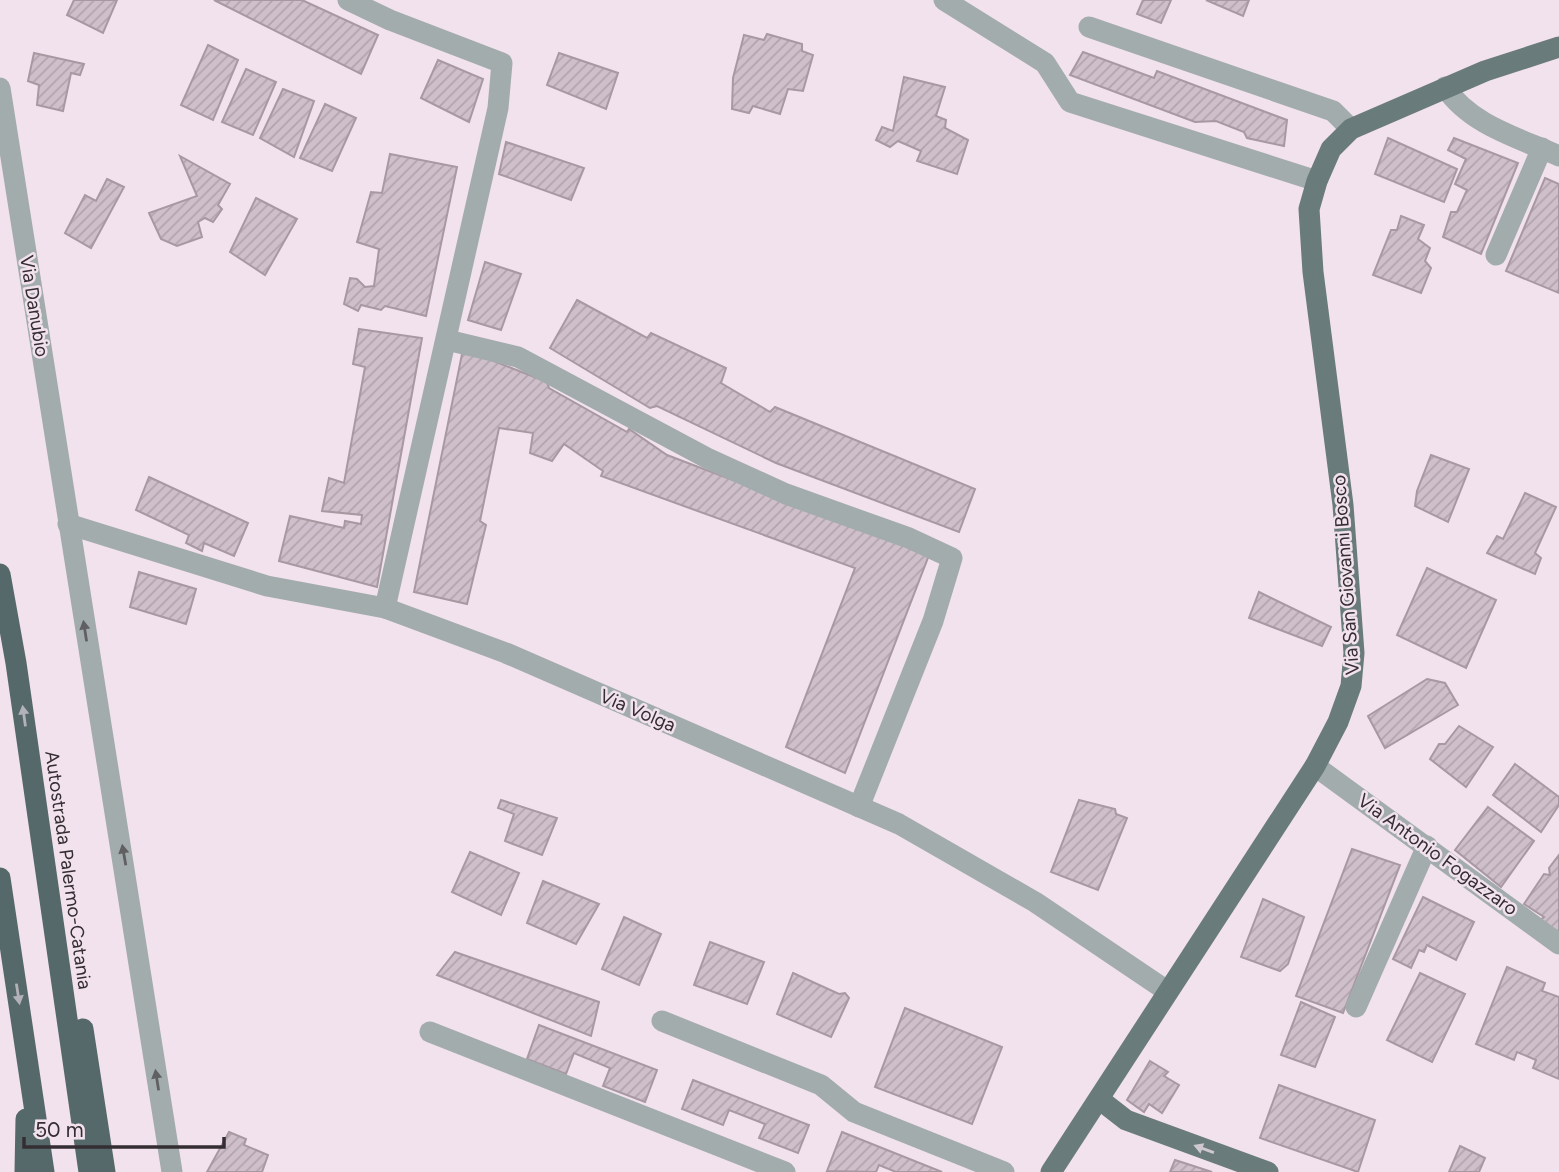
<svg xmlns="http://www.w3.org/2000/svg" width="1559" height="1172" viewBox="0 0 1559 1172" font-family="Figtree,sans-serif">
	<defs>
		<pattern id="building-hatch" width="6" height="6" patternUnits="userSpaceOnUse" patternTransform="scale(1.75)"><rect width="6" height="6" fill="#cfbfca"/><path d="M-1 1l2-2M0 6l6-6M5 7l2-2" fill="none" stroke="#b2a4ae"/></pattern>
	</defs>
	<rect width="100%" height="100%" fill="#f2e2ed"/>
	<g fill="url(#building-hatch)" stroke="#a798a2" stroke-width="2">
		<polygon points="74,0 117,0 103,33 67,15"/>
		<polygon points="214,0 302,0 378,35 361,74"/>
		<polygon points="1143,0 1171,0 1161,23 1137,14"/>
		<polygon points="1206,0 1249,0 1243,16"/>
		<polygon points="767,34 802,44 802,51 813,55 803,91 788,89 780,114 753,106 749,113 732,109 733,78 744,35 764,40"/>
		<polygon points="208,45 238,60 213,120 181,105"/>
		<polygon points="1083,52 1154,78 1157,71 1287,120 1284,146 1247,138 1244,132 1216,121 1195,122 1070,75"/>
		<polygon points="34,53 84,64 80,75 71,73 63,111 37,105 39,85 28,81"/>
		<polygon points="559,53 618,73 606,109 547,85"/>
		<polygon points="438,60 483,79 469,122 421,98"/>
		<polygon points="246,69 276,82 253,135 222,122"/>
		<polygon points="904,77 945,87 936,116 946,120 945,128 968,140 957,174 917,161 921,151 898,141 890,147 876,140 882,127 893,131"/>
		<polygon points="283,89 314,101 294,157 260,138"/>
		<polygon points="325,104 356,118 332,171 300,158"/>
		<polygon points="1388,138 1457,169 1444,202 1375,174"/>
		<polygon points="1454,138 1518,163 1481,254 1443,237 1451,212 1457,212 1467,190 1455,184 1466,159 1448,150"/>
		<polygon points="506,142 584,168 571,200 499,174"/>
		<polygon points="390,154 457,167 426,316 385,306 381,310 361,305 358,311 344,304 350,278 357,279 365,287 374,286 379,249 357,242 371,192 382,193"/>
		<polygon points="180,156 230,184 218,205 222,209 213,222 205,218 198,222 202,237 177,246 161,239 149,213 197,196"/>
		<polygon points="1545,178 1559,184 1559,293 1506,271"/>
		<polygon points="107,179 124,187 91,248 65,233 85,195 96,201"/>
		<polygon points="256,198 297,219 265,275 230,252"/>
		<polygon points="1401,216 1424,225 1418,239 1430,248 1425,261 1431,268 1421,293 1373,275 1391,230 1397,230"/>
		<polygon points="485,262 521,274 501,330 468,320"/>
		<polygon points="577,300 647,338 651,333 726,368 721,383 770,412 775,407 975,489 959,532 776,463 657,406 650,408 550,348"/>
		<polygon points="359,329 422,338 377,587 279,561 290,516 344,528 345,521 361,524 362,515 322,511 329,478 344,483 365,367 353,364"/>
		<polygon points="463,349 547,382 549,388 627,432 629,429 667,455 929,555 845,773 786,747 855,568 601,476 603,471 564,444 552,461 530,453 533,433 499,428 480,521 486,525 467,604 414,592"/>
		<polygon points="1431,455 1469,469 1448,522 1415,506 1417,491"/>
		<polygon points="149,477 248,523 234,556 204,543 202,551 186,543 189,535 136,510"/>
		<polygon points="1525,493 1556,507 1535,553 1541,558 1535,574 1487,553 1497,536 1503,539"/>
		<polygon points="1427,568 1496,600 1466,668 1397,635"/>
		<polygon points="139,572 196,589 186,624 130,607"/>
		<polygon points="1259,592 1331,627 1322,646 1249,618"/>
		<polygon points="1427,679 1445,683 1458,705 1385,748 1368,716"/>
		<polygon points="1459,726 1493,747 1466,787 1430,759 1439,744 1445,744"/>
		<polygon points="1515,764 1559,797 1559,805 1541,832 1493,795"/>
		<polygon points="501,800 557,818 542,855 505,841 514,814 498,808"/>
		<polygon points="1079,800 1115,809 1116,814 1127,818 1098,890 1051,872"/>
		<polygon points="1488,807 1534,841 1501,887 1455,850"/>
		<polygon points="1352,849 1400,865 1343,1013 1296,996"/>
		<polygon points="470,852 519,873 501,915 452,892"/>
		<polygon points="1559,855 1559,936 1539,921 1544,917 1524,904 1544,874 1550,875 1549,868"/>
		<polygon points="543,881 599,904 576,944 527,923"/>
		<polygon points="1423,897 1474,922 1456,960 1427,945 1424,952 1419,950 1411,968 1393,959"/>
		<polygon points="1263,899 1304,917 1288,964 1280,971 1241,957"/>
		<polygon points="624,917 661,934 639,985 602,969"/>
		<polygon points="710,942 764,962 747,1004 694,985"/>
		<polygon points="455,952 599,1002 591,1036 437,975"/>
		<polygon points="1507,967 1545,983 1542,991 1559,997 1559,1079 1533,1068 1536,1060 1517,1052 1514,1060 1476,1044"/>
		<polygon points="793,973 839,994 845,993 849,998 831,1037 777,1014"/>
		<polygon points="1420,973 1465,994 1432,1062 1387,1040"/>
		<polygon points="1301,1002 1335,1017 1315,1067 1281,1055"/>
		<polygon points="905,1008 1002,1047 972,1124 875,1087"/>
		<polygon points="539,1025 657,1070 645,1102 603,1086 610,1068 574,1053 566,1074 527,1059"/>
		<polygon points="1150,1061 1168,1072 1164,1076 1179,1085 1162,1113 1149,1104 1144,1112 1127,1100"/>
		<polygon points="693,1080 809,1125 798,1153 759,1138 765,1124 729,1110 723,1125 682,1109"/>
		<polygon points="1279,1085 1375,1120 1358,1172 1260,1138"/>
		<polygon points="229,1132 246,1139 244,1145 268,1155 262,1172 207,1172"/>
		<polygon points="842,1132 942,1172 896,1172 879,1165 876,1172 827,1171"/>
		<polygon points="1460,1146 1485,1158 1479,1172 1449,1172"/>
		<polygon points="1175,1160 1212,1172 1170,1172"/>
	</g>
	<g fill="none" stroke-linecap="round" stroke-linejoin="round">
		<g stroke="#a3acad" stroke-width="21">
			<polyline points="348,0 390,20 502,63 498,108 385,608"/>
			<polyline points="944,0 1045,63 1070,102 1317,181"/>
			<polyline points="1089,27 1333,111 1351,129"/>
			<path d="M 1445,87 C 1470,125 1519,138 1559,156"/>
			<polyline points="0,88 172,1172"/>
			<polyline points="1496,255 1542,148"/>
			<polyline points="447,340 518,357 707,458 786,494 909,538 952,558 933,621 859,807"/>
			<polyline points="68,524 267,586 385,608 506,653 899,824 1035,902 1167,991"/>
			<polyline points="1315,766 1559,944"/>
			<polyline points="1356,1007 1427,846"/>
			<polyline points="662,1021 821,1085 854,1112 1004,1172"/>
			<polyline points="430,1032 785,1172"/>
		</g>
		<g stroke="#6a7b7b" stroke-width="21">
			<polyline points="1099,1099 1126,1120 1268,1172"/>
			<polyline points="1051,1172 1315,766 1338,722 1351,686 1354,653 1343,505 1313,272 1309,209 1317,181 1331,149 1351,129 1485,71 1559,47"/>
		</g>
		<g stroke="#56696a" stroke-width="21">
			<polyline points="0,574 16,663 89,1172"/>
			<polyline points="0,878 44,1172"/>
			<polyline points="83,1029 105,1172"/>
			<polyline points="25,1172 26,1119"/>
		</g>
	</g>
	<defs><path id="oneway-solid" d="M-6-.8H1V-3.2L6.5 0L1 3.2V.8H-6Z" transform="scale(1.75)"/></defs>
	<g fill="#606063">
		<use href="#oneway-solid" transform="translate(85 631) rotate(-99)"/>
		<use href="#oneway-solid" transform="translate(124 855) rotate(-100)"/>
		<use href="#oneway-solid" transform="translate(157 1080) rotate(-99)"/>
	</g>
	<g fill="#b4b2b9">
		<use href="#oneway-solid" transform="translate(24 716) rotate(-98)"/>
		<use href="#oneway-solid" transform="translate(18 994) rotate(81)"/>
	</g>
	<use fill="#d0c8d0" href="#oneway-solid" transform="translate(1204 1149) rotate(-160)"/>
	<g text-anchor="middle" stroke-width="5" stroke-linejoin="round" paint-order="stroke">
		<g font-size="19" fill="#342d32" stroke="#f2e2ed">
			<text transform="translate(35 306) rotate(81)" y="7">Via Danubio</text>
			<text transform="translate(1345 575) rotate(-94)" y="7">Via San Giovanni Bosco</text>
			<text transform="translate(638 710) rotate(23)" y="7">Via Volga</text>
			<text transform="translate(1438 854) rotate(36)" y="7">Via Antonio Fogazzaro</text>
			<text transform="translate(69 870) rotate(82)" y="7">Autostrada Palermo-Catania</text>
		</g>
	</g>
	<path d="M24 1137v10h200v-10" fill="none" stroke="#342d32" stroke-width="3.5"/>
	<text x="35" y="1137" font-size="21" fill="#342d32" stroke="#f2e2ed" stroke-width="5" paint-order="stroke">50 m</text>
</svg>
